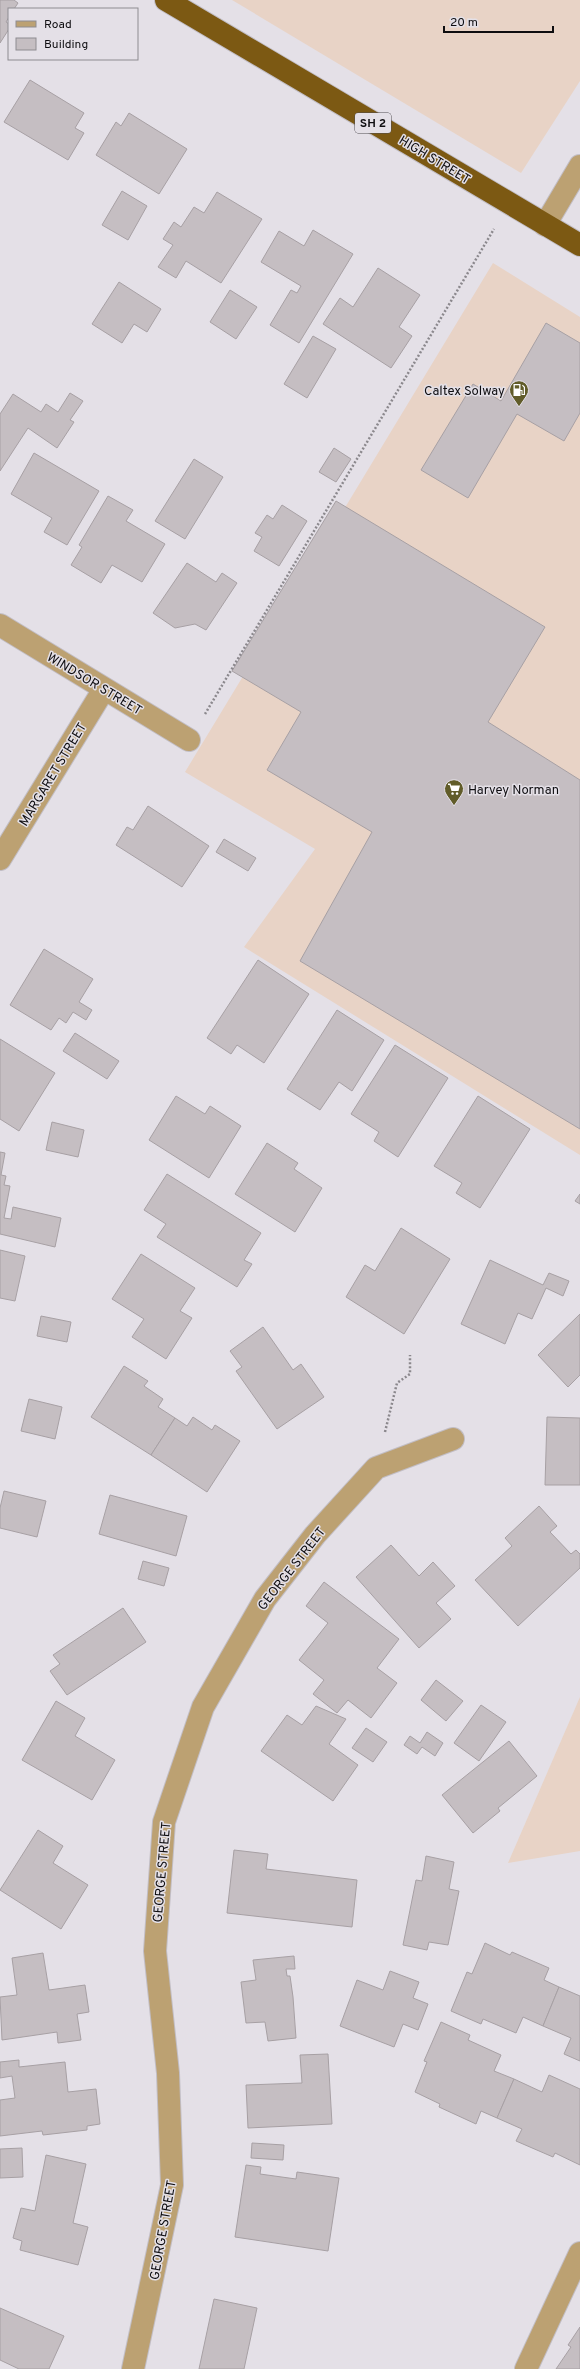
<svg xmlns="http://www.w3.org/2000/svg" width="580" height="2369" viewBox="0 0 580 2369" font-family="Overpass,sans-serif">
	<rect width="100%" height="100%" fill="#e4e0e7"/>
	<g fill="#e8d3c6">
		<polygon points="232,0 580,0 580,81 521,173"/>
		<polygon points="493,263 580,317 580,1155 244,947 315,849 185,772"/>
		<polygon points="580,1697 580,1851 508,1863"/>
	</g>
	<g fill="#c5bec2" stroke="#a7a0a4">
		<polygon points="0,0 14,0 18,3 14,9 9,9 9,17 6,22 9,24 9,29 0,43"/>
		<polygon points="30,80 84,113 75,128 84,133 68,160 4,122"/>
		<polygon points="129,113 187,149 159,194 96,155 116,122 121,126"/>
		<polygon points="122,191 147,206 128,240 102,225"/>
		<polygon points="217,192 262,219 221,283 186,261 176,278 158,267 173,245 163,239 174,222 181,227 194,207 204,213"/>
		<polygon points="313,230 353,254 299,343 270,325 291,290 297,293 301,286 261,262 279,231 304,246"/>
		<polygon points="378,268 420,295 399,327 412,336 391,368 323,324 340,298 353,307"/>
		<polygon points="119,282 161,309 147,332 134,324 122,343 92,324"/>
		<polygon points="230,290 257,307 236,339 210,322"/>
		<polygon points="546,323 580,343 580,413 564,441 517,414 468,498 421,470 473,384 501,401"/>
		<polygon points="313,336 336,349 307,398 284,384"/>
		<polygon points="70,393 83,401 70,420 74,422 57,448 28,428 0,471 0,414 13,394 41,412 46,404 58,412"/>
		<polygon points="334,448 351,459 336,482 319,472"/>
		<polygon points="34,453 99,491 67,545 44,532 52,518 11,494"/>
		<polygon points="194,459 223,477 185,539 155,521"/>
		<polygon points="108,496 133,510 126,521 165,544 142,582 112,565 101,583 71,565 82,547 79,545"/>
		<polygon points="336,501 545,627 488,722 580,780 580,1129 300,961 372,832 267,770 301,712 232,671"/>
		<polygon points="282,505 307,521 279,566 254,551 262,537 255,533 267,515 273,519"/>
		<polygon points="187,563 216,582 222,573 237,583 206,630 195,624 175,628 153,613"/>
		<polygon points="148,806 209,846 182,887 116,845 127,827 133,830"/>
		<polygon points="224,839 256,858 248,871 216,852"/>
		<polygon points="44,949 93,979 79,1002 92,1010 86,1020 73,1012 66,1023 59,1018 51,1030 10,1005"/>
		<polygon points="258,960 309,994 264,1063 237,1045 231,1054 207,1038"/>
		<polygon points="337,1010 384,1040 352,1091 339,1082 320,1110 287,1089"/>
		<polygon points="75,1033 119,1061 107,1079 63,1051"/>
		<polygon points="0,1039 55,1073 19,1131 0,1119"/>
		<polygon points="395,1045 448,1078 398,1157 374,1141 379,1132 351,1114"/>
		<polygon points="176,1096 205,1114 210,1106 241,1126 209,1178 149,1140"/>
		<polygon points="478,1096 530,1129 480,1208 456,1193 462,1183 434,1166"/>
		<polygon points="52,1122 84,1130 78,1157 46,1150"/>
		<polygon points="267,1143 298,1163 294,1169 322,1188 295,1232 235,1194"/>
		<polygon points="0,1152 5,1153 1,1175 6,1176 4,1185 10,1186 4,1218 11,1219 13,1207 61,1218 55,1247 0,1234"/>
		<polygon points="167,1174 261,1233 244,1260 252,1264 237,1287 157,1237 166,1224 144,1210"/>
		<polygon points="580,1194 580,1204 575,1201"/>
		<polygon points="401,1228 450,1259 404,1334 346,1297 365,1265 375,1271"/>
		<polygon points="0,1250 25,1256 15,1301 0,1298"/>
		<polygon points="141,1254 195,1288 180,1311 192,1318 166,1359 132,1337 144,1319 112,1299"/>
		<polygon points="490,1260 543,1285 549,1273 569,1281 563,1296 546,1288 532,1319 518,1313 505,1344 461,1324"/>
		<polygon points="580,1314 580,1375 568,1387 538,1355"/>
		<polygon points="41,1316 71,1322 67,1342 37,1336"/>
		<polygon points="263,1327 293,1370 301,1364 324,1397 277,1429 236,1371 242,1367 230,1351"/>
		<polygon points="124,1366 148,1381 144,1386 163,1399 158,1407 175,1418 151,1455 91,1417"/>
		<polygon points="29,1399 62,1407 55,1439 21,1431"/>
		<polygon points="193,1417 212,1430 215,1425 240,1441 207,1492 151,1455 175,1418 187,1426"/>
		<polygon points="547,1417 580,1418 580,1485 545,1485"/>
		<polygon points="4,1491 46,1501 37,1537 0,1528 0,1508"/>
		<polygon points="110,1495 187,1516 176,1556 99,1534"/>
		<polygon points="539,1506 557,1526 550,1532 571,1554 576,1550 580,1554 580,1568 518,1626 475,1580 512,1546 505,1538"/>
		<polygon points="391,1545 419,1576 433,1562 455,1586 436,1603 451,1619 419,1648 356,1577"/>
		<polygon points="143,1561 169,1568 164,1586 138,1579"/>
		<polygon points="324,1582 399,1639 377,1668 397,1683 371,1718 348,1700 337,1713 313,1694 324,1680 299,1660 328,1623 306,1606"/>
		<polygon points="123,1608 146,1642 67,1695 50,1671 60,1664 53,1655"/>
		<polygon points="436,1680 463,1701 446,1721 421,1700"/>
		<polygon points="56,1701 85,1718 75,1736 115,1760 92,1800 22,1760"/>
		<polygon points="481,1705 506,1722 479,1761 454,1743"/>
		<polygon points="316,1706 346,1719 329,1744 358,1765 333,1801 261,1751 287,1715 302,1725"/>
		<polygon points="366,1728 387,1742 373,1762 352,1748"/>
		<polygon points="427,1732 443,1743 435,1756 422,1747 417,1754 404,1745 410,1736 420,1743"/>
		<polygon points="509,1741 537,1776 498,1808 500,1811 473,1833 442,1795"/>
		<polygon points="38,1830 63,1846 53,1863 88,1885 61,1929 0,1890"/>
		<polygon points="234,1850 268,1854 266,1869 357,1880 352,1927 227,1913"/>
		<polygon points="426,1856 454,1862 449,1889 459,1891 448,1945 429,1942 427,1950 403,1945 416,1880 422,1881"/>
		<polygon points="485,1943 510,1955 512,1952 549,1968 544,1980 559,1987 543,2026 523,2017 516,2033 483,2019 481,2024 451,2011 467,1972 472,1974"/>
		<polygon points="43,1953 49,1990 85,1985 89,2012 77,2014 81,2040 58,2043 57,2032 2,2040 0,1997 17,1995 12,1958"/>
		<polygon points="294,1956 295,1969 286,1969 287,1976 290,1976 293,1997 296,2038 268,2041 265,2022 246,2023 241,1982 256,1980 253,1960"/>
		<polygon points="390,1971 419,1982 413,1998 428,2004 418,2030 403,2024 394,2047 340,2026 357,1980 383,1990"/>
		<polygon points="559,1987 580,1996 580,2061 564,2054 571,2038 543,2026"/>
		<polygon points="441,2022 470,2035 468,2040 501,2055 494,2071 514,2079 497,2118 481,2111 476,2124 439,2107 440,2104 415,2092 427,2062 424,2061"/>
		<polygon points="328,2054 332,2124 248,2128 246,2085 302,2083 300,2055"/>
		<polygon points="19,2060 19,2067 65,2062 68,2092 96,2089 100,2124 87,2126 87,2130 43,2135 42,2131 0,2136 0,2100 15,2098 12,2076 0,2078 0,2062"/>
		<polygon points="549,2075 580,2089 580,2165 555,2153 553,2157 516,2141 522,2129 497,2118 514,2079 542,2092"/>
		<polygon points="252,2143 284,2145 283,2160 251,2158"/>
		<polygon points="22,2148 23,2177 0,2178 0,2149"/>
		<polygon points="46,2155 86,2164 73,2223 88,2227 78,2265 20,2250 22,2241 13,2238 21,2208 35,2211"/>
		<polygon points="246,2165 261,2167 260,2174 296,2179 297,2172 339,2178 328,2251 235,2237"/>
		<polygon points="214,2299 257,2308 244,2369 199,2369"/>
		<polygon points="0,2308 64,2336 49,2369 19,2369 0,2360"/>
		<polygon points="580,2327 580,2369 556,2369 571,2347 568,2345"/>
	</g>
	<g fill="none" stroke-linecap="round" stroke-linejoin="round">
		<defs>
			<g id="minor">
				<polyline points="545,225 580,166"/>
				<polyline points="0,625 189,740"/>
				<polyline points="0,859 104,689"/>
				<polyline points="133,2369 172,2185 168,2073 155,1951 164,1822 203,1707 265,1599 315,1535 376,1468 453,1439"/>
				<polyline points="526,2369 580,2253"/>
			</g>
			<polyline id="highway" points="166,0 580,245"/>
		</defs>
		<use href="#minor" stroke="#c2bec5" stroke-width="24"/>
		<use href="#highway" stroke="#c2bec5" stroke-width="24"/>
		<g stroke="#8b888d" stroke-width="2.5" stroke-dasharray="2 2" stroke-linecap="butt">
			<polyline points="205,714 494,229"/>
			<polyline points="385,1432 397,1383 410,1374 410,1355"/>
		</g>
		<use href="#minor" stroke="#bca172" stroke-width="22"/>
		<use href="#highway" stroke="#7c5913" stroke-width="22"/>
	</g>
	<defs>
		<symbol id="fuel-pin" viewBox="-11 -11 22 30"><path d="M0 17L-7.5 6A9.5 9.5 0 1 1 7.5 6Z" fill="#615c29" stroke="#e4e0e7"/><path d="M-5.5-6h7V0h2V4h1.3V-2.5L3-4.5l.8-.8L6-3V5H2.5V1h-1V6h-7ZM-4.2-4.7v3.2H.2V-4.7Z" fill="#fff"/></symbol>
		<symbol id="supermarket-pin" viewBox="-11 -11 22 30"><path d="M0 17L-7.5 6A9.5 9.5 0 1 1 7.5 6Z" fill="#615c29" stroke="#e4e0e7"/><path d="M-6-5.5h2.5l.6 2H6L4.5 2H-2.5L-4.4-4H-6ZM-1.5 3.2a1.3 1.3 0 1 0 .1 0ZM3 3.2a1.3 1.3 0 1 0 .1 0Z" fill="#fff"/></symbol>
	</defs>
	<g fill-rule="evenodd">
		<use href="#fuel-pin" x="508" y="379" width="22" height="30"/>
		<use href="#supermarket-pin" x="443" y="778" width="22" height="30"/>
	</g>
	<g text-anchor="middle" stroke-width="3" stroke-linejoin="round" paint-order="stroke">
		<rect fill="#e4e0e7" stroke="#4e4c50" stroke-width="1" x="355" y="113" width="36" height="20" rx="3"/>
		<g font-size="12" font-weight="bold" fill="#0e0d10">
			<text x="373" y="127">SH 2</text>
		</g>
		<g font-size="13" fill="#0e0d10" stroke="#e4e0e7">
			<text transform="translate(435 159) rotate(31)" y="5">HIGH STREET</text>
			<text transform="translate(95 683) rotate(31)" y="5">WINDSOR STREET</text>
			<text transform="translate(52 774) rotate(-59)" y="5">MARGARET STREET</text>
			<text transform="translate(291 1568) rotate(-52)" y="5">GEORGE STREET</text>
			<text transform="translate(161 1872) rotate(-85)" y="5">GEORGE STREET</text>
			<text transform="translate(162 2230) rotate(-80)" y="5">GEORGE STREET</text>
		</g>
		<g font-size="13" fill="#0e0d10" stroke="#e4e0e7" text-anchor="end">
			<text x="505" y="395">Caltex Solway</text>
			<text x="468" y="794" text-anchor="start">Harvey Norman</text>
		</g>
	</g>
	<rect x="8" y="8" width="130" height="52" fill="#e4e0e7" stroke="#8e8c91"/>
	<rect x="16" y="21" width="20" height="6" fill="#bca172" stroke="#8e8c91"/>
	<text x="44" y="28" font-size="12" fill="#0e0d10">Road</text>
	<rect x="16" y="38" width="20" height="12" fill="#c5bec2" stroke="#8e8c91"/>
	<text x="44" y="48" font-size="12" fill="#0e0d10">Building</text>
	<path d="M444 26v6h109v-6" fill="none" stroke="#0e0d10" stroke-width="2"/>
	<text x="450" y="26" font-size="12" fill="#0e0d10" stroke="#e4e0e7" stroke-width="3" paint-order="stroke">20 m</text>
</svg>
